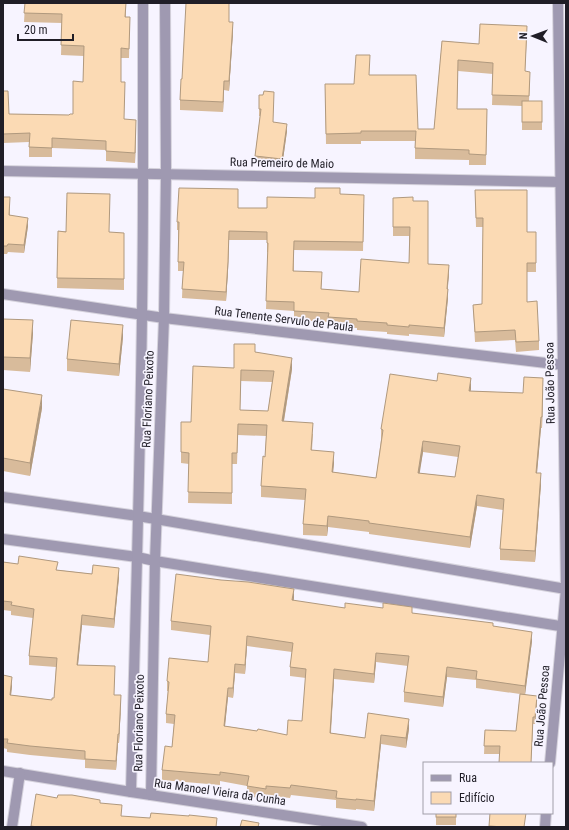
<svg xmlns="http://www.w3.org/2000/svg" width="569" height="830" viewBox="0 0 569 830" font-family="'Roboto Condensed',sans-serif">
	<rect width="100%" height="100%" fill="#f7f4ff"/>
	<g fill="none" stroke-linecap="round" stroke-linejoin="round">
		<defs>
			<g id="minor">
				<polyline points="3,171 561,182"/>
				<polyline points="3,294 164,318 563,365"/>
				<polyline points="3,497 138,516 566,589"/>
				<polyline points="3,539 137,557 155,561 566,627"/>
				<polyline points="550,763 566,589 558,3"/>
				<polyline points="3,771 131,792 362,827"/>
				<path d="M 131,792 C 136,586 143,380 143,174 C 143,117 143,60 143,3"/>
				<polyline points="151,795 155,561 164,318 166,174 165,3"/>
				<polyline points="12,827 20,773"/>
				<polyline points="545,827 546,813"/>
			</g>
		</defs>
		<use href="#minor" stroke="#d5d2dc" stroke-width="12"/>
		<use href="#minor" stroke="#9f99b1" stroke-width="10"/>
	</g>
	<g fill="#d8bb9b" fill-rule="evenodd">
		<polygon points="3,3 126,3 126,17 130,17 129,58 121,58 121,82 124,119 136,129 135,163 106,161 106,150 52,148 52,157 29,157 29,142 3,143 3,91 9,114 69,115 73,114 83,82 84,56 61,55 62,23 24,22 25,4"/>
		<polygon points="229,22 233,32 229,91 224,90 223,112 180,110 180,100 182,79"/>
		<polygon points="527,37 525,71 530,82 529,101 542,101 542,130 522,130 522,106 492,105 493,74 458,71 457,109 487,109 486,165 469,165 469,160 415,159 415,141 361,141 361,144 326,144 325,84 354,84 418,129 434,129 442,41 479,44"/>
		<polygon points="259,95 273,122 287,131 282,167 255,163 255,156 260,116 259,116"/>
		<polygon points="475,190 527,232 536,232 536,272 527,272 527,302 539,341 539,350 516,352 515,340 475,342 473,305 482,304 483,227 476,227"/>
		<polygon points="340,194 364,204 363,251 294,250 294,271 322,281 321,289 359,292 409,263 409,236 393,236 393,198 413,201 428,264 449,274 447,289 448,298 444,337 409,334 409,336 387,334 387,332 357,330 357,328 328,326 328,322 294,320 294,311 266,309 268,252 267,252 267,240 229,240 228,271 226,301 182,298 183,271 178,271 178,230 177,230 177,222 238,208 267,208 315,198"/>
		<polygon points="3,197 10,205 10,215 28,226 24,253 8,252 7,254 3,254"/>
		<polygon points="58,231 124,233 124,290 57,288"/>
		<polygon points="3,319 33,333 30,372 3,370"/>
		<polygon points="123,337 119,376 67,371 67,359"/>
		<path d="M 255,352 L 292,369 L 284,421 L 313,434 L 312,450 L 334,463 L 333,472 L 376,478 L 381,440 L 381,429 L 471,389 L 470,391 L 523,393 L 543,389 L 542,428 L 541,428 L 537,473 L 541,484 L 535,562 L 500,560 L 500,549 L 503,510 L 477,506 L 470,548 L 369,534 L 369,532 L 328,527 L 327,536 L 303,535 L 303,524 L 305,500 L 261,497 L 261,486 L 265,457 L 266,436 L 238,435 L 237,464 L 232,464 L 232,504 L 188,503 L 189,464 L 181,463 L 181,452 L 191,422 ZM 241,381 L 272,382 L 268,411 L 240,410 ZM 423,452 L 458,457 L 455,477 L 419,473 Z"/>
		<polygon points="3,389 42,408 30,476 3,471"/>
		<polygon points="3,562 58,570 119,577 114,628 82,625 78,665 114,695 121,704 119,743 118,743 116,770 85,768 85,760 30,755 7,752 7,749 3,748 3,675 12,686 11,695 52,700 54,698 56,667 29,665 29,656 33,618 11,615 11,611 3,610"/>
		<path d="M 294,598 L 293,601 L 345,608 L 412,613 L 493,626 L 532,641 L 525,694 L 537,703 L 535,724 L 533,724 L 531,763 L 500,754 L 484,754 L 485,730 L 516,731 L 520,694 L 476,688 L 476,680 L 447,677 L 443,707 L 404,702 L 404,692 L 408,666 L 376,662 L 374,683 L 334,679 L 331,733 L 365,738 L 409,729 L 406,748 L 381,744 L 374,811 L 356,809 L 356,810 L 336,808 L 336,800 L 291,795 L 290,798 L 266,795 L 266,799 L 247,796 L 247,786 L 220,781 L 220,785 L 162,780 L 162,770 L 172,747 L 174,724 L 166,723 L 166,714 L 168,691 L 167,691 L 167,681 L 208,662 L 210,635 L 171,630 L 171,621 ZM 247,646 L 292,652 L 290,667 L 290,676 L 306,678 L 302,721 L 287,735 L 257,731 L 225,726 L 228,697 L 233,698 L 235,673 L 245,674 Z"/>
		<rect x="436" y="813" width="20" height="12"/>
	</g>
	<g fill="#b0997e">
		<polygon points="233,22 233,32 229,91 229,81"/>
		<polygon points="224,81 224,90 223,112 223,102"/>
		<polygon points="136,120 136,129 135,163 135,153"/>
		<polygon points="287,124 287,131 282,167 282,159"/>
		<polygon points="28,218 28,226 24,253 24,245"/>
		<polygon points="229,231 228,271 226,301 226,292"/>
		<polygon points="449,265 449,274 447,298 447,289"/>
		<polygon points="448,289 448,298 444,337 444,328"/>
		<polygon points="33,320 33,333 30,372 30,358"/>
		<polygon points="123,325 123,337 119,376 119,364"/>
		<polygon points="292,358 292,369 282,432 282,421"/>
		<polygon points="471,378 471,389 469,402 469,391"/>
		<polygon points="543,378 543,389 542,428 542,417"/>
		<polygon points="42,395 42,408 30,476 30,463"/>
		<polygon points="541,417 541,428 536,484 536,473"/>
		<polygon points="423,441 423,452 418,484 418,473"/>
		<polygon points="334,452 334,463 332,483 332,472"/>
		<polygon points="541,473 541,484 535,562 535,551"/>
		<polygon points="477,495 477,506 470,548 470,537"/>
		<polygon points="328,516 328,527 327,536 327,526"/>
		<polygon points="119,568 119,577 114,628 114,619"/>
		<polygon points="294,589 294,598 292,610 292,600"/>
		<polygon points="82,615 82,625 77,674 77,665"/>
		<polygon points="532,632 532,641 525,695 525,686"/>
		<polygon points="247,636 247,646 245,674 245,665"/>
		<polygon points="376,653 376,662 374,683 374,674"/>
		<polygon points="235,664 235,673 233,698 233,688"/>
		<polygon points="447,667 447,677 443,707 443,697"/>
		<polygon points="334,669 334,679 330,742 330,733"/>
		<polygon points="12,677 12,686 10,704 10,695"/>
		<polygon points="228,688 228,697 224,735 224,726"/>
		<polygon points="121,695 121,704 119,743 119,734"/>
		<polygon points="537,696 537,703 535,724 535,717"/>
		<polygon points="533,717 533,724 531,763"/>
		<polygon points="409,719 409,729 406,748 406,738"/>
		<polygon points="118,734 118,743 116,770 116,761"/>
		<polygon points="381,735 381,744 374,811 374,801"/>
	</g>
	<g fill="#fbdab4" stroke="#b0997e" fill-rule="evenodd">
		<polygon points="25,3 126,3 125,17 130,17 129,49 121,48 121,82 125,82 124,119 136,120 135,153 106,151 106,141 52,138 52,148 29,147 30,133 3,134 3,91 8,91 9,114 69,115 70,114 73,114 73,81 83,82 84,46 61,45 62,14 24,13"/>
		<polygon points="186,3 229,3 229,22 233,22 229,81 224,81 223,102 180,100 181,79 182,79"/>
		<polygon points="480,24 527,26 525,71 530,72 529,96 492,95 493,63 458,60 457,109 487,109 486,155 469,154 469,150 415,148 416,131 361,131 361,133 326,134 325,84 354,84 356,55 370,55 369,75 416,75 418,129 434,129 442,41 479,44"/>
		<polygon points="264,91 274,92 273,122 287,124 282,159 255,156 261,109 259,109 259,95 263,95"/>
		<rect x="522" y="101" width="20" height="21"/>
		<polygon points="179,188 238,189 238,208 267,208 267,197 315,198 315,188 340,188 340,194 364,195 363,242 294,241 293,271 322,272 321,289 359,292 361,259 409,263 410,227 393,227 393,198 413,197 413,201 428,201 428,264 449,265 447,289 448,289 444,328 409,325 409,327 387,325 387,323 357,321 357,319 328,317 329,313 294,311 294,302 266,301 268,243 267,243 267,232 229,231 228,262 226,292 182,289 184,262 178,262 179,222 177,222"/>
		<polygon points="475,190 527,190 527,232 536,232 536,263 527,263 527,302 537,301 539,341 516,342 515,330 475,332 473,305 482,304 483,218 476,218"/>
		<polygon points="67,193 110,194 109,232 124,233 124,279 57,278 58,231 66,232"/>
		<polygon points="3,197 10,197 9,215 28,218 24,245 8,244 7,246 3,246"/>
		<polygon points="3,319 33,320 30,358 3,357"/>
		<polygon points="71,320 123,325 119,364 67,359"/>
		<path d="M 234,344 L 255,344 L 255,352 L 292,358 L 282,421 L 313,423 L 311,450 L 334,452 L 332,472 L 376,478 L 383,430 L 381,429 L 390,374 L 437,381 L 438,373 L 471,378 L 469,391 L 523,393 L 524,377 L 543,378 L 542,417 L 541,417 L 536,473 L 541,473 L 535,551 L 500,549 L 504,499 L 477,495 L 470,537 L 369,523 L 369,521 L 328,516 L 327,526 L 303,524 L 306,489 L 261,486 L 263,456 L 265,457 L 267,425 L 238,424 L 237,453 L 232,453 L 232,493 L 188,492 L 189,453 L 181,452 L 181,422 L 191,422 L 193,366 L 234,368 ZM 241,370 L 274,371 L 268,411 L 240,410 ZM 423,441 L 460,446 L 455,477 L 418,473 Z"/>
		<polygon points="3,389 42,395 30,463 3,458"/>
		<polygon points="19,556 58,562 56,570 92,574 93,565 119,568 114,619 82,615 77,665 115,666 114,695 121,695 119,734 118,734 116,761 85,759 85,751 30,746 7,743 8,739 3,739 3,675 12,677 10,695 52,700 52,698 54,698 57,658 29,656 34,609 11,605 12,602 3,601 3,562 18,564"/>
		<path d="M 176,574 L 221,580 L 248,582 L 294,589 L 292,600 L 345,608 L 345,603 L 383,608 L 383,603 L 412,607 L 412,613 L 493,623 L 493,626 L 532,632 L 525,686 L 476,679 L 477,671 L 447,667 L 443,697 L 404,692 L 409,656 L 376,653 L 374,674 L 334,669 L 330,733 L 365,738 L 368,713 L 409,719 L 406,738 L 381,735 L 374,801 L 356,799 L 356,800 L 336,798 L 337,791 L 291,785 L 290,788 L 266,786 L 266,789 L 247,786 L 249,776 L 220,772 L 220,775 L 162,770 L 165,746 L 172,747 L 175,715 L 166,714 L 169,682 L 167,681 L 169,658 L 208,662 L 211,626 L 171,621 ZM 247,636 L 293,643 L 290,667 L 306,669 L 302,721 L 288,720 L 287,735 L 258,729 L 257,731 L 224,726 L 228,688 L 233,688 L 235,664 L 245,665 Z"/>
		<polygon points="520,694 537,696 535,717 533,717 531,763 499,763 500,746 484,746 485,730 516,731"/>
		<polygon points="36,794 57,798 58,795 72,795 100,800 100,803 122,805 121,816 150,818 151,813 189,816 189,815 217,818 216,827 37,827 31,826"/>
		<rect x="436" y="813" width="20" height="4"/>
		<polygon points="490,813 526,813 524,827 504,827 489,826"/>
		<polygon points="242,820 259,823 258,827 240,827"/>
	</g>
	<g text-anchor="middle" stroke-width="3.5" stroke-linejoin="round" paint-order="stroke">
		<g font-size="12" fill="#201e27" stroke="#f7f4ff">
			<text transform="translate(282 163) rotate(1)" y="4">Rua Premeiro de Maio</text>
			<text transform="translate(284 319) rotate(7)" y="4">Rua Tenente Servulo de Paula</text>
			<text transform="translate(550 383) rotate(-91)" y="4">Rua João Pessoa</text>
			<text transform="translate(148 399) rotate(-88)" y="4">Rua Floriano Peixoto</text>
			<text transform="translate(542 706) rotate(-85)" y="4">Rua João Pessoa</text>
			<text transform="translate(139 723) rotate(-89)" y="4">Rua Floriano Peixoto</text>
			<text transform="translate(220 792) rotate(8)" y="4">Rua Manoel Vieira da Cunha</text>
		</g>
	</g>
	<rect width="569" height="830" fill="none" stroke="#201e27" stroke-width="8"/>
	<rect x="423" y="762" width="130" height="52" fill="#f7f4ff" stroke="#a19ea9"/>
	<rect x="431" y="775" width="20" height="6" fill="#9f99b1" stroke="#a19ea9"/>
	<text x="459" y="782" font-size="12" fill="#201e27">Rua</text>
	<rect x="431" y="792" width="20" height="12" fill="#fbdab4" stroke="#a19ea9"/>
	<text x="459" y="802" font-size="12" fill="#201e27">Edifício</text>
	<g transform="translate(533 36) rotate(271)" stroke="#f7f4ff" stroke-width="3" paint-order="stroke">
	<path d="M0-3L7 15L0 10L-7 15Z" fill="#201e27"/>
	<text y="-6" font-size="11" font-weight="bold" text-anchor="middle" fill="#201e27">N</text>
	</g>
	<path d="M18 34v6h55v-6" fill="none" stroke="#201e27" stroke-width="2"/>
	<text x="24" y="34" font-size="12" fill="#201e27" stroke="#f7f4ff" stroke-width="3" paint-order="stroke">20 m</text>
</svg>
